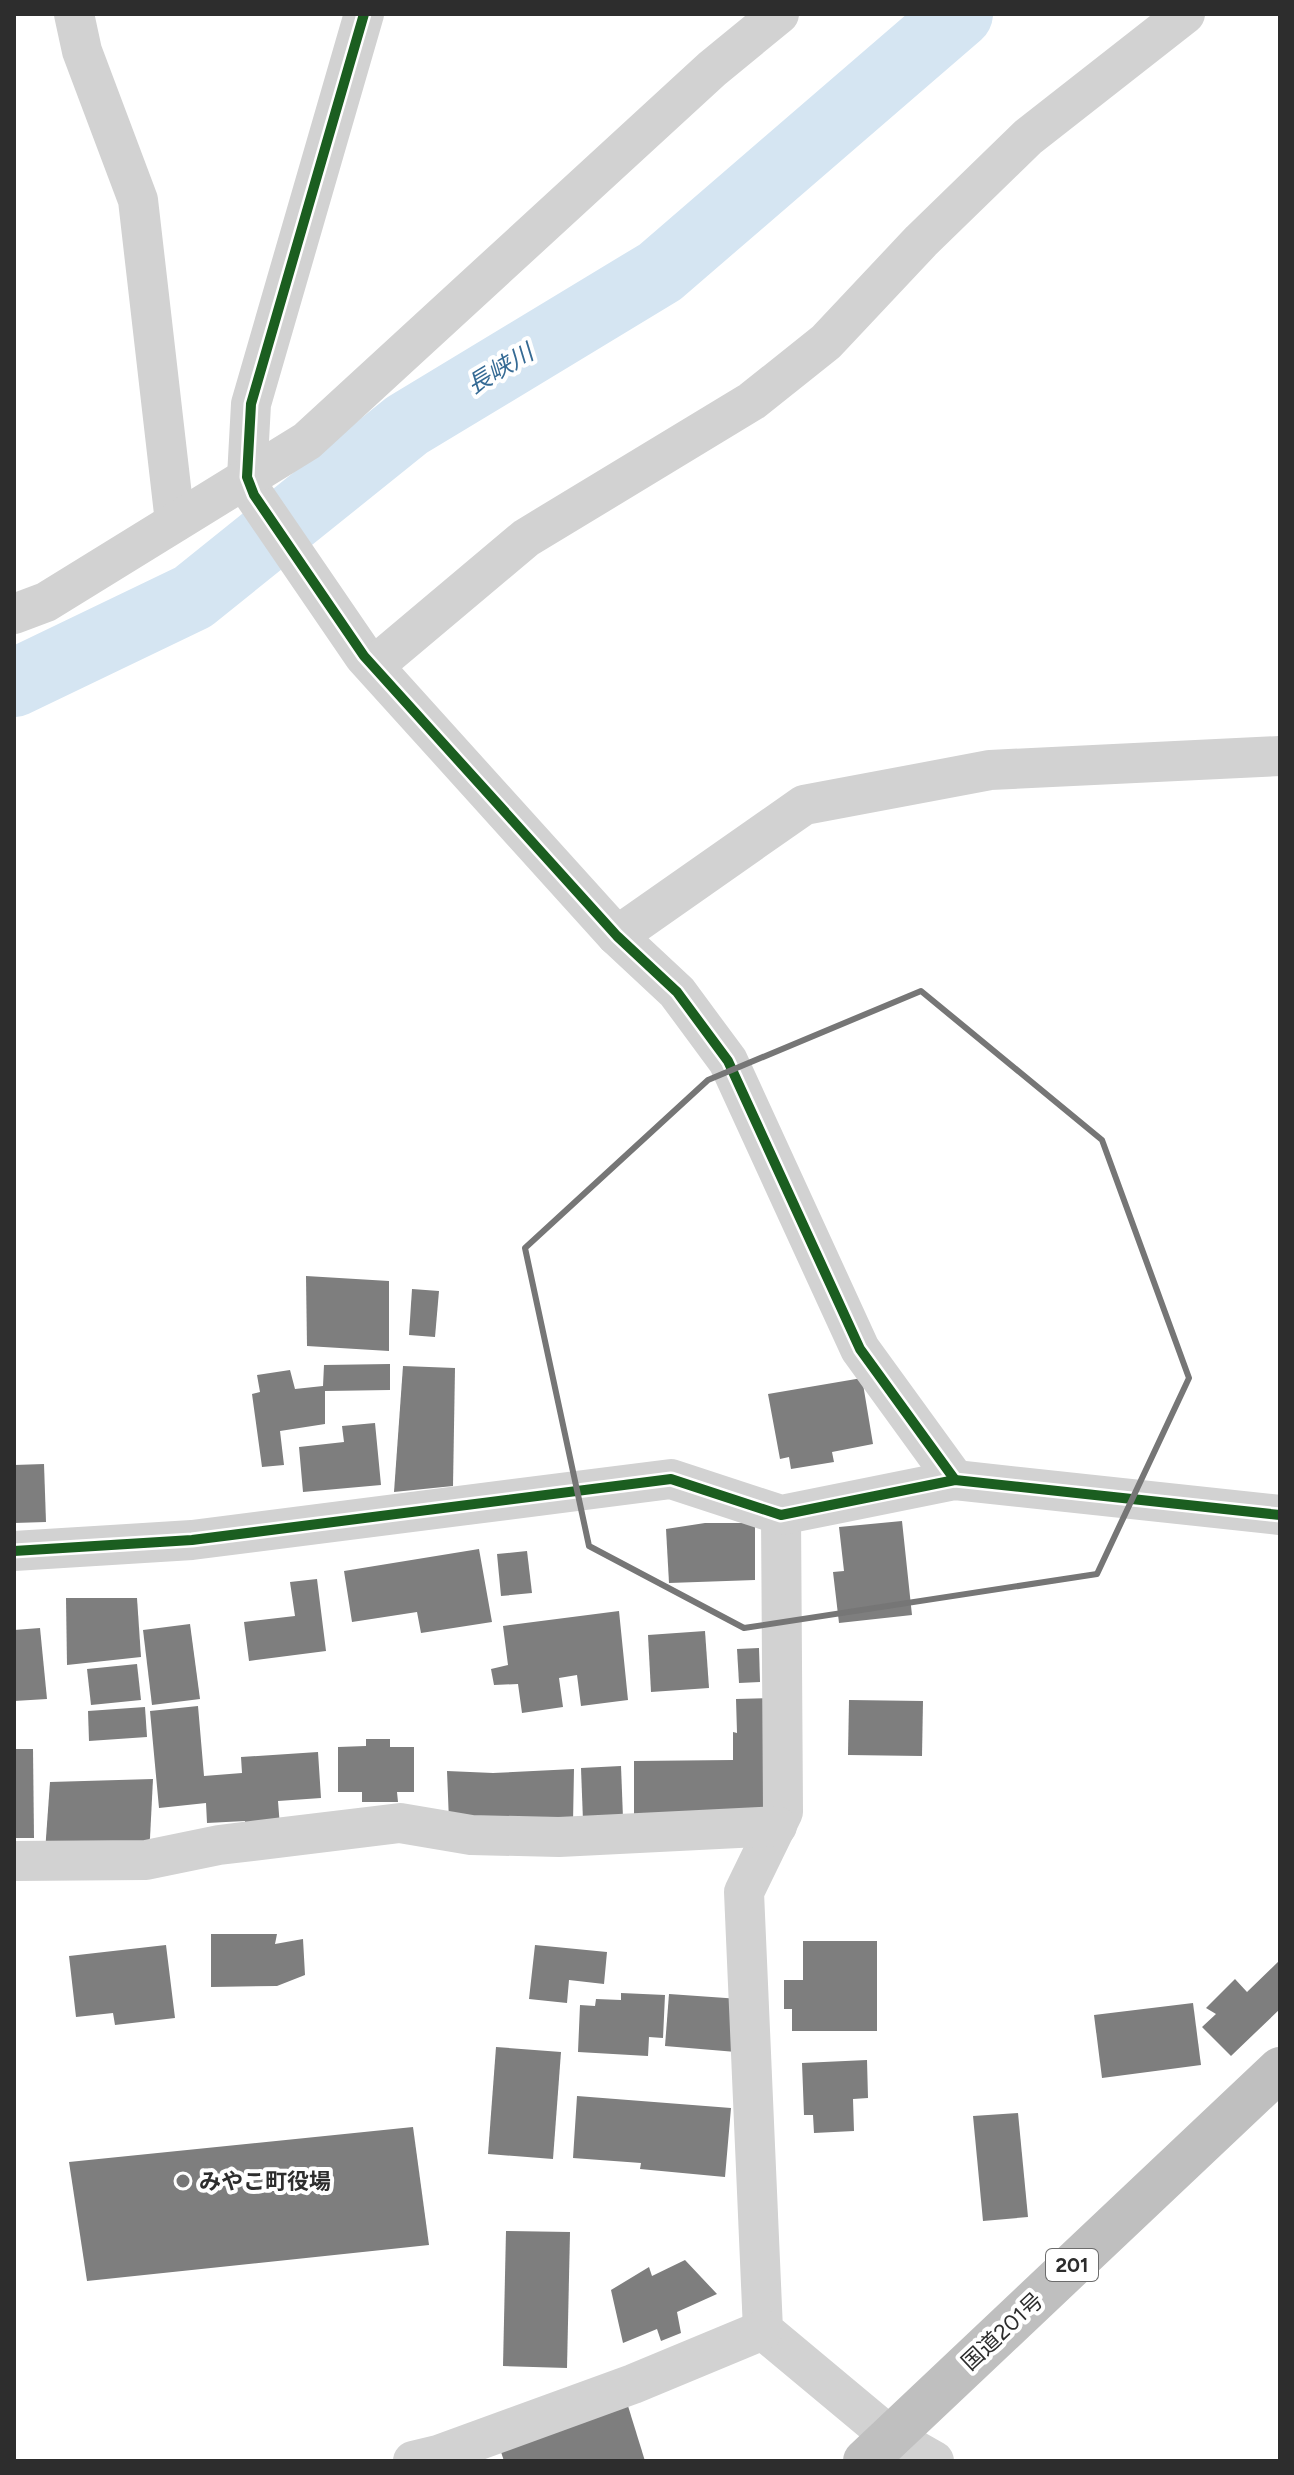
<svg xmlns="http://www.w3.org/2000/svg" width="1294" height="2475" viewBox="0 0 1294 2475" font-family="Figtree,'Noto Sans JP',sans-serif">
	<rect width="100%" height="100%" fill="#fff"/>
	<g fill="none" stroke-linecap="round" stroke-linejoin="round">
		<polyline stroke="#d5e5f2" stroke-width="68" points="14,683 193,597 407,425 660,272 959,14"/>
	</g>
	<g fill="#7e7e7e">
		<polygon points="306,1276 389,1281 389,1351 307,1346"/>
		<polygon points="412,1289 439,1291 435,1337 409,1335"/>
		<polygon points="390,1364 390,1390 325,1391 325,1424 280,1431 284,1465 262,1467 252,1394 260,1392 257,1375 290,1370 295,1389 323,1386 324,1365"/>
		<polygon points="403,1366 455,1368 453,1486 394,1492"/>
		<polygon points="862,1378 873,1444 832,1452 834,1462 791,1469 789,1457 780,1459 768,1394"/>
		<polygon points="375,1423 381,1485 303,1492 299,1447 344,1442 342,1426"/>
		<polygon points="44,1464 46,1522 14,1523 14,1465"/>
		<polygon points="902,1521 912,1615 839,1623 833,1572 844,1571 839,1527"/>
		<polygon points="705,1523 755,1523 755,1580 669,1583 666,1529"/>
		<polygon points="479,1549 492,1622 421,1633 417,1612 352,1622 344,1571"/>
		<polygon points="527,1551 532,1593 501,1596 497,1554"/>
		<polygon points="317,1579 326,1651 249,1661 244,1622 295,1616 290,1582"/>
		<polygon points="66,1598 137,1598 141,1657 67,1665"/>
		<polygon points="619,1611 628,1700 581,1706 577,1675 559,1678 563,1707 522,1713 518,1684 494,1685 491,1669 508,1665 503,1626"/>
		<polygon points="190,1624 200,1699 152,1705 143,1630"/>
		<polygon points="40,1628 47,1699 14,1701 14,1630"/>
		<polygon points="705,1631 709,1688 651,1692 648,1635"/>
		<polygon points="759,1648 760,1682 739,1683 737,1649"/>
		<polygon points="137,1664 141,1700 91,1705 87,1669"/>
		<polygon points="775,1698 775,1813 634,1815 634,1761 733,1760 733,1732 737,1733 736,1699"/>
		<polygon points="849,1700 923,1701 922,1756 848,1755"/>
		<polygon points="198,1706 204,1776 242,1773 241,1757 318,1752 321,1798 278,1801 280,1827 245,1830 245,1821 207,1823 206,1803 159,1808 150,1711"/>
		<polygon points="145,1707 147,1737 89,1741 88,1711"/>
		<polygon points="366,1739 390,1739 390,1747 414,1747 414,1792 397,1792 398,1802 362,1802 362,1792 338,1792 338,1747 366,1746"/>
		<polygon points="14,1749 33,1749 34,1838 14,1838"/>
		<polygon points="621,1766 623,1818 583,1821 581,1768"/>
		<polygon points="574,1769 573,1823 449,1821 447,1771 493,1773"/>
		<polygon points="153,1779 150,1838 146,1850 45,1852 50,1782"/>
		<polygon points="211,1934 277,1934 275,1944 303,1939 305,1975 277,1986 211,1987"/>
		<polygon points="803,1941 877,1941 877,2031 792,2031 792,2009 784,2009 784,1980 803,1980"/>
		<polygon points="166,1945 175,2018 115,2025 113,2013 76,2017 69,1956"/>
		<polygon points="535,1945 607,1952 604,1984 569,1980 567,2003 529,1999"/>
		<polygon points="1280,1960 1280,2009 1231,2056 1202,2027 1216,2014 1206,2008 1235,1979 1247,1992"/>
		<polygon points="621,1993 665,1995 663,2038 649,2037 648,2056 578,2052 580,2005 595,2006 596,1999 621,2000"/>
		<polygon points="669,1994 740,1999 736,2052 665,2046"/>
		<polygon points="1193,2003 1201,2065 1102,2078 1094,2015"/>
		<polygon points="496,2047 561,2052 553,2159 488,2154"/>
		<polygon points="867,2060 868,2098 853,2099 854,2131 814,2133 813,2115 804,2115 802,2063"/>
		<polygon points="577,2096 731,2108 725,2177 640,2169 641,2163 573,2158"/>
		<polygon points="1018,2113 1028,2217 983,2221 973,2116"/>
		<polygon points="413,2127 429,2245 87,2281 69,2162"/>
		<polygon points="506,2231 570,2232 567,2368 503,2366"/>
		<polygon points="685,2260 717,2294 677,2312 681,2333 661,2341 657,2329 623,2343 611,2290 649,2267 652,2276"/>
		<polygon points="628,2406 645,2461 504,2461 499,2446"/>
	</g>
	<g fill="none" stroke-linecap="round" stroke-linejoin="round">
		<g stroke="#d2d2d2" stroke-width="40">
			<polyline points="74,14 82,51 138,200 175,522"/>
			<polyline points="364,14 251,404 247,477 254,495 364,656 617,936 677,992 728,1061 860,1349 955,1480"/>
			<polyline points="14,614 46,602 307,441 712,69 779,14"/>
			<polyline points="375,665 526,538 752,401 826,342 921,241 1028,137 1185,14"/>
			<polyline points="617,936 804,805 990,770 1280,756"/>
			<polyline points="781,1515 783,1812 744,1892 763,2330 890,2436 934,2461"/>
			<polyline points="14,1551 192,1540 671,1479 781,1515 955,1480 1280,1515"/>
			<polyline points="14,1861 146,1860 219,1845 400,1823 471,1835 559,1837 777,1826"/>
			<polyline points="413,2461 438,2455 633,2384 763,2330"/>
		</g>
		<polyline stroke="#bfbfbf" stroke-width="44" points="865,2461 1280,2069"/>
		<defs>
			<g id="cycleway">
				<polyline points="364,14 251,404 247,477 254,495 364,656 617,936 677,992 728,1061 860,1349 955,1480"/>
				<polyline points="14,1551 192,1540 671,1479 781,1515 955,1480 1280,1515"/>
			</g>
		</defs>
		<use href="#cycleway" stroke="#fff" stroke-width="15"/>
		<use href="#cycleway" stroke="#1b5e20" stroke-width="10"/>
	</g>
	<path fill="none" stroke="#767676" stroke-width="6" stroke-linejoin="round" d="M 921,991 L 1102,1140 L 1189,1378 L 1097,1574 L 744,1628 L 589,1546 L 525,1248 L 708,1080 Z"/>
	<circle fill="#767676" stroke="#fff" stroke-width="3" cx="183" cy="2181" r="8"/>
	<g text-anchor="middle" stroke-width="8" stroke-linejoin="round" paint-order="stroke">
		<rect fill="#fff" stroke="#6c6c6c" stroke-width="2" x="1046" y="2249" width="52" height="32" rx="6"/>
		<g font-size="20" font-weight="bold" fill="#2d2d2d">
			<text x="1072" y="2272">201</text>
		</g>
		<g font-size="22" font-weight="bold" fill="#2d2d2d" stroke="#fff" text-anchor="start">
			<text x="199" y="2189">みやこ町役場</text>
		</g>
		<g font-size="22" fill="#2d2d2d" stroke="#fff">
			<text transform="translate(1002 2331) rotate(-43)" y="8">国道201号</text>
		</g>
		<g font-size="24" font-style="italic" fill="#356a94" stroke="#fff">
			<text transform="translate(500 369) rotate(-31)" y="8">長峡川</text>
		</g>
	</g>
	<rect width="1294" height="2475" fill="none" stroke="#2d2d2d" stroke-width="32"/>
</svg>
